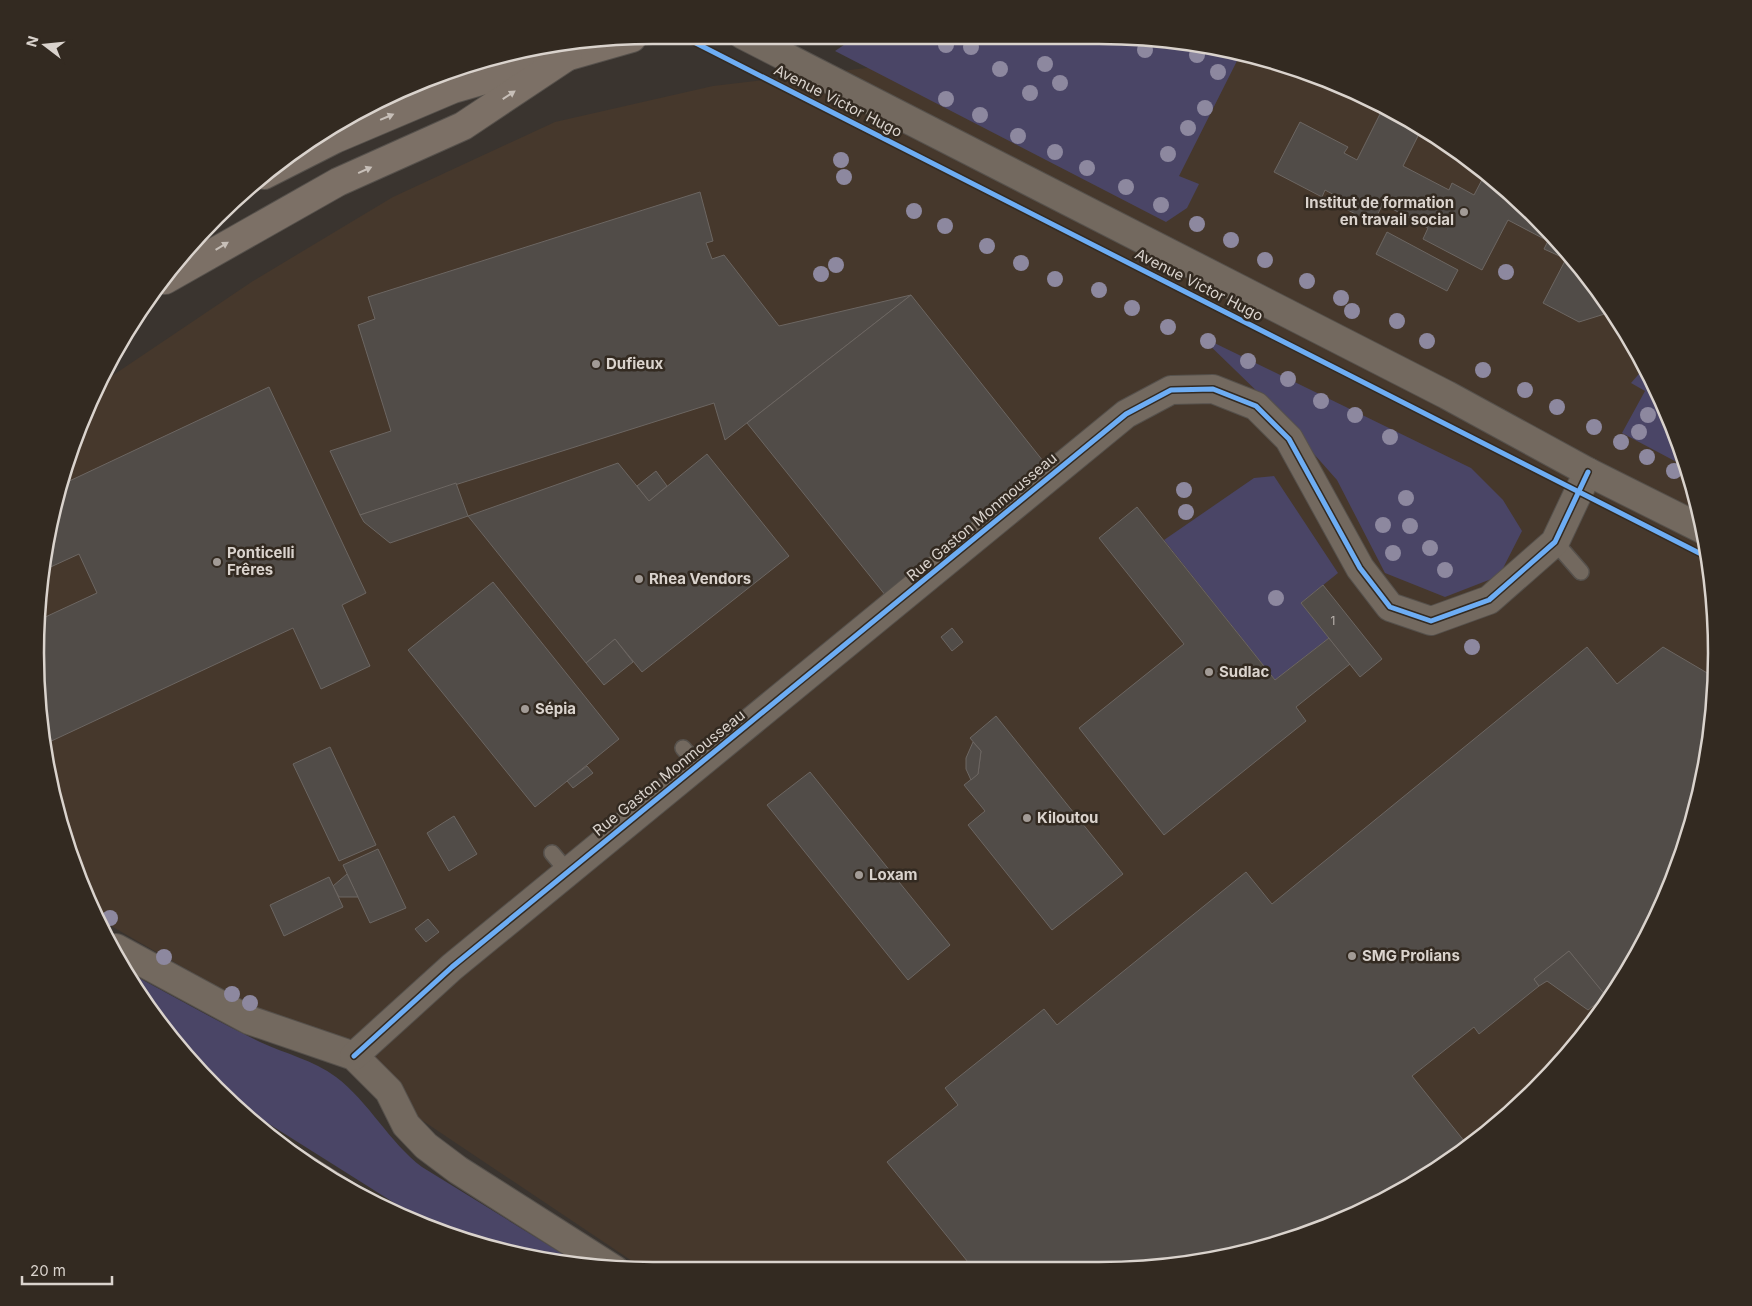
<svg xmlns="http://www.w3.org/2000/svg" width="1752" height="1306" viewBox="0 0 1752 1306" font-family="Inter,sans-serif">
	<rect width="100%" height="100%" fill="#3a342f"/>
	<polygon fill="#46382c" points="1139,36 1259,56 1336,82 1442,139 1507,189 1589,277 1653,380 1696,493 1716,613 1712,734 1684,852 1634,962 1563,1061 1475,1143 1335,1224 1180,1266 644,1269 259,1011 99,919 82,889 56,813 36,694 47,533 97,386 253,281 393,197 555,122 713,86"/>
	<g fill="#4a4566">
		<polygon points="857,36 1139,36 1241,53 1179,176 1199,184 1187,208 1166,222 835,51"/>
		<polygon points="1200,336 1471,468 1503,500 1522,531 1499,576 1445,597 1385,573 1337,480 1267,401"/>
		<polygon points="1645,367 1653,380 1686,467 1622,433 1645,391 1631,383"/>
		<polygon points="1274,476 1338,573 1301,603 1329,638 1275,680 1164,540 1254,478"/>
		<path d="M 130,973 C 173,996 216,1021 260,1042 C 286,1054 313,1060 336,1077 C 369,1102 389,1142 422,1167 L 579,1264 L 493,1250 L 423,1221 L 226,1097 L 163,1029 Z"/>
	</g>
	<g fill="#514c48" stroke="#6c6662">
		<polygon points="1383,108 1422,128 1403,166 1449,190 1452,183 1474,195 1486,172 1507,189 1589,277 1611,312 1579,322 1543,303 1566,259 1544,249 1548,241 1508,220 1482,270 1423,239 1428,228 1383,204 1373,223 1334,203 1338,197 1325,190 1322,197 1274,172 1300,122 1348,147 1344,153 1357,160"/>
		<polygon points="700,192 713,241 706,243 712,259 724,255 779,326 911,295 725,440 714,403 360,515 330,451 391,431 358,325 375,319 368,297"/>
		<polygon points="1387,232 1458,270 1447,291 1376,254"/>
		<polygon points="911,295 1047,466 886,596 747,423"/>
		<polygon points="269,387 366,593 342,605 370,666 321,689 293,628 45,744 36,694 41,619 97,593 79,554 44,570 47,533 63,484"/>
		<polygon points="707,454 789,556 642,672 615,639 586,663 468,516 618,463 649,501"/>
		<polygon points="656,471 667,486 649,501 637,486"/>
		<polygon points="456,483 468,516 390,543 364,522 360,515"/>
		<polygon points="1137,507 1275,680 1329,638 1350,664 1296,707 1306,721 1164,835 1079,728 1184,644 1099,538"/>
		<polygon points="493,582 619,739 535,807 408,650"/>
		<polygon points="1323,585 1382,659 1360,677 1301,603"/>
		<polygon points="952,628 963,642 952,651 941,637"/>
		<polygon points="615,639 633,662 604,685 586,663"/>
		<polygon points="1587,647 1617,684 1663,647 1714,677 1712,734 1684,852 1634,962 1608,999 1569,951 1534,979 1539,986 1479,1034 1474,1027 1412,1076 1469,1147 1335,1224 1180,1266 972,1267 887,1162 958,1105 945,1088 1044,1009 1057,1025 1246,872 1272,904"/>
		<polygon points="996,716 1123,874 1052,930 968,825 985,811 964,785 978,774 981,751 970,738"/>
		<polygon points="973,742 981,751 978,774 971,780 966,769 966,758"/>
		<polygon points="330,747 376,845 339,861 293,764"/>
		<polygon points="587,766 593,773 573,788 567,781"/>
		<polygon points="810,772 950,945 908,980 767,805"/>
		<polygon points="454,816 477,854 449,871 427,833"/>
		<polygon points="378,849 406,908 370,923 343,865"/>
		<polygon points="347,874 358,897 339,897 333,886"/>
		<polygon points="329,877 343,907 284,936 270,905"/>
		<polygon points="428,919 439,932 426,942 415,929"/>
		<polygon points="1569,951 1606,996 1588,1010 1547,981 1539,986 1534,979"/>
	</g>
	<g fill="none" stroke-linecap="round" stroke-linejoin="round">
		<defs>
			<g id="service">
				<polyline points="1555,542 1581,572"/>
				<polyline points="683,748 698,765"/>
				<polyline points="552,853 568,872"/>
			</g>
			<g id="minor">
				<polyline points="116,948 249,1020 354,1056 389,1091 406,1125 426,1146 458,1170 615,1270"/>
				<polyline points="354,1056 452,967 1126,414 1171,390 1213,389 1256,406 1289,439 1360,568 1390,607 1431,621 1489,600 1555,542 1588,472"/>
			</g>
			<polyline id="tertiary" points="743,35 1447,395 1588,472 1702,529"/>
			<g id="trunk">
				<polyline points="264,175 335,139 453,89 632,38"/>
				<polyline points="165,280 338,182 463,126 568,56"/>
			</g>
		</defs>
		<use href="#service" stroke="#56514c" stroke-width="18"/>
		<use href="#minor" stroke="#56514c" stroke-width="30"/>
		<use href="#tertiary" stroke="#56514c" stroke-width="30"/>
		<use href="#trunk" stroke="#56514c" stroke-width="30"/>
		<use href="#service" stroke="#73695f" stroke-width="15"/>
		<use href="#minor" stroke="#73695f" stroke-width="28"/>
		<use href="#tertiary" stroke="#73695f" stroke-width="28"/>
		<use href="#trunk" stroke="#7c7066" stroke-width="28"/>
		<defs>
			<polyline id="rail" points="243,1115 386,1206"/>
		</defs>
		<use href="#rail" stroke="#736b65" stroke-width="5.5"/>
		<use href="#rail" stroke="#332a21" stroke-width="4" stroke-dasharray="11" stroke-linecap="butt"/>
		<defs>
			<g id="cycleway">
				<polyline points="680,35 1707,557"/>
				<polyline points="354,1056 452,967 1126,414 1171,390 1213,389 1256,406 1289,439 1360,568 1390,607 1431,621 1489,600 1555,542 1588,472"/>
			</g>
		</defs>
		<use href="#cycleway" stroke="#332a21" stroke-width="8"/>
		<use href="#cycleway" stroke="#6dadf4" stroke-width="5"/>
	</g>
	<g fill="#8d889f">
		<circle cx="946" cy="45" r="8"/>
		<circle cx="971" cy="47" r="8"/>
		<circle cx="1145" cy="50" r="8"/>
		<circle cx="1197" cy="55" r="8"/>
		<circle cx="1045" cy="64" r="8"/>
		<circle cx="1000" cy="69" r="8"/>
		<circle cx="1218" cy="72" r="8"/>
		<circle cx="1060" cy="83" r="8"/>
		<circle cx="1030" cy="93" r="8"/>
		<circle cx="946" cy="99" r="8"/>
		<circle cx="1205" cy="108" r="8"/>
		<circle cx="980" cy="115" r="8"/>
		<circle cx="1188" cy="128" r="8"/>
		<circle cx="1018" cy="136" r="8"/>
		<circle cx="1055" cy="152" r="8"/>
		<circle cx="1168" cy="154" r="8"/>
		<circle cx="841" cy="160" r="8"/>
		<circle cx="1087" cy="168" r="8"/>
		<circle cx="844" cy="177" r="8"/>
		<circle cx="1126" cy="187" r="8"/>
		<circle cx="1161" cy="205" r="8"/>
		<circle cx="914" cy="211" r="8"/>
		<circle cx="1197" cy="224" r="8"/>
		<circle cx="945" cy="226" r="8"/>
		<circle cx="1231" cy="240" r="8"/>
		<circle cx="987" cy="246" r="8"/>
		<circle cx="1265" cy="260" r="8"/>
		<circle cx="1021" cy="263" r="8"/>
		<circle cx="836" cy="265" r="8"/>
		<circle cx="1506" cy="272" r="8"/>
		<circle cx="821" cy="274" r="8"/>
		<circle cx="1055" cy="279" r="8"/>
		<circle cx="1307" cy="281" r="8"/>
		<circle cx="1099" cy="290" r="8"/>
		<circle cx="1341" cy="298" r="8"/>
		<circle cx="1132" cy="308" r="8"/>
		<circle cx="1352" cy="311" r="8"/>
		<circle cx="1397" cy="321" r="8"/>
		<circle cx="1168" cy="327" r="8"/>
		<circle cx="1208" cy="341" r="8"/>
		<circle cx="1427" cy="341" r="8"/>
		<circle cx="1248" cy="361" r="8"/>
		<circle cx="1483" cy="370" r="8"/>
		<circle cx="1288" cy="379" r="8"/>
		<circle cx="1525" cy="390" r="8"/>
		<circle cx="1321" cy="401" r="8"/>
		<circle cx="1557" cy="407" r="8"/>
		<circle cx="1355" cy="415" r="8"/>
		<circle cx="1648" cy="415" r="8"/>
		<circle cx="1594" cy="427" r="8"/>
		<circle cx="1639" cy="432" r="8"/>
		<circle cx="1390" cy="437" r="8"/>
		<circle cx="1621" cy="442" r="8"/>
		<circle cx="1647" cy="457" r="8"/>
		<circle cx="1674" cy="471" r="8"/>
		<circle cx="1184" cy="490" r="8"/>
		<circle cx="1406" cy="498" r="8"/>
		<circle cx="1186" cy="512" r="8"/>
		<circle cx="1383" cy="525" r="8"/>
		<circle cx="1410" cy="526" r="8"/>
		<circle cx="1430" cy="548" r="8"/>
		<circle cx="1393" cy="553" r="8"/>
		<circle cx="1445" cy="570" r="8"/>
		<circle cx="1276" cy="598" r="8"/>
		<circle cx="1472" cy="647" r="8"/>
		<circle cx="110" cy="918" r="8"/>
		<circle cx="164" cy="957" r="8"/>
		<circle cx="232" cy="994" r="8"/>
		<circle cx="250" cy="1003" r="8"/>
	</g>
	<defs><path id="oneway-solid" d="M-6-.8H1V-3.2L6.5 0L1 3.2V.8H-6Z" transform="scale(1.25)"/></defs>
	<g fill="#c7bfb8">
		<use href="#oneway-solid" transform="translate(509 95) rotate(-33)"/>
		<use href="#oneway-solid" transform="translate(387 117) rotate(-23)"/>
		<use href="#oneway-solid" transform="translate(365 170) rotate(-24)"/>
		<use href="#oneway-solid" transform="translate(222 246) rotate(-31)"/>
	</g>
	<g fill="#a29b96" stroke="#332a21" stroke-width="2">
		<circle cx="1464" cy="212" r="5"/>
		<circle cx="596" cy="364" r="5"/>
		<circle cx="217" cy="562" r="5"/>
		<circle cx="639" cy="579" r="5"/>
		<circle cx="1209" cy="672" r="5"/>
		<circle cx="525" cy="709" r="5"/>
		<circle cx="1027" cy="818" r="5"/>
		<circle cx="859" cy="875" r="5"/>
		<circle cx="1352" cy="956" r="5"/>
	</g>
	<g text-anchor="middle" stroke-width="5" stroke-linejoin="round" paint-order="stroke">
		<g font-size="12" fill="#b8b1ac">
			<text x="1333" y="625">1</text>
		</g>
		<g font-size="15" fill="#dad3cd" stroke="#332a21">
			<text transform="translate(838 101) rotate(27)" y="5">Avenue Victor Hugo</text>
			<text transform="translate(1199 285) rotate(27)" y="5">Avenue Victor Hugo</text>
			<text transform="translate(982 517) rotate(-40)" y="5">Rue Gaston Monmousseau</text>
			<text transform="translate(669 773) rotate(-39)" y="5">Rue Gaston Monmousseau</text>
		</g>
		<g font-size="15" font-weight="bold" fill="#dad3cd" stroke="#332a21" text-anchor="start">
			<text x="1454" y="208" text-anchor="end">Institut de formation<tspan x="1454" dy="17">en travail social</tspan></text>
			<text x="606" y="369">Dufieux</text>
			<text x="227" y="558">Ponticelli<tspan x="227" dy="17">Frêres</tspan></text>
			<text x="649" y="584">Rhea Vendors</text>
			<text x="1219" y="677">Sudlac</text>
			<text x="535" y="714">Sépia</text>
			<text x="1037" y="823">Kiloutou</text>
			<text x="869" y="880">Loxam</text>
			<text x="1362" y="961">SMG Prolians</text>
		</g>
	</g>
	<path d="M0 0H1752V1306H0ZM653 44H1099A609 609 0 0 1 1708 653V653A609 609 0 0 1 1099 1262H653A609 609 0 0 1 44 653V653A609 609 0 0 1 653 44Z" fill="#332a21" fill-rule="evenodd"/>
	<path fill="none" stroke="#dad3cd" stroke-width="2.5" d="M653 44H1099A609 609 0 0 1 1708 653V653A609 609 0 0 1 1099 1262H653A609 609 0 0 1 44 653V653A609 609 0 0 1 653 44Z"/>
	<g transform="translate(45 45) rotate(286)" stroke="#332a21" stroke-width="4" paint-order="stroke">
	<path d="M0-4L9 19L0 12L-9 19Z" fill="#dad3cd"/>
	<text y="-8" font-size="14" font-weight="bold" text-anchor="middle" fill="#dad3cd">N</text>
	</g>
	<path d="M22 1276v8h90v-8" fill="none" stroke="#dad3cd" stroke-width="2.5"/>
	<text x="30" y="1276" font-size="15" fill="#dad3cd" stroke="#332a21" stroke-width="4" paint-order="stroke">20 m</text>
</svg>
